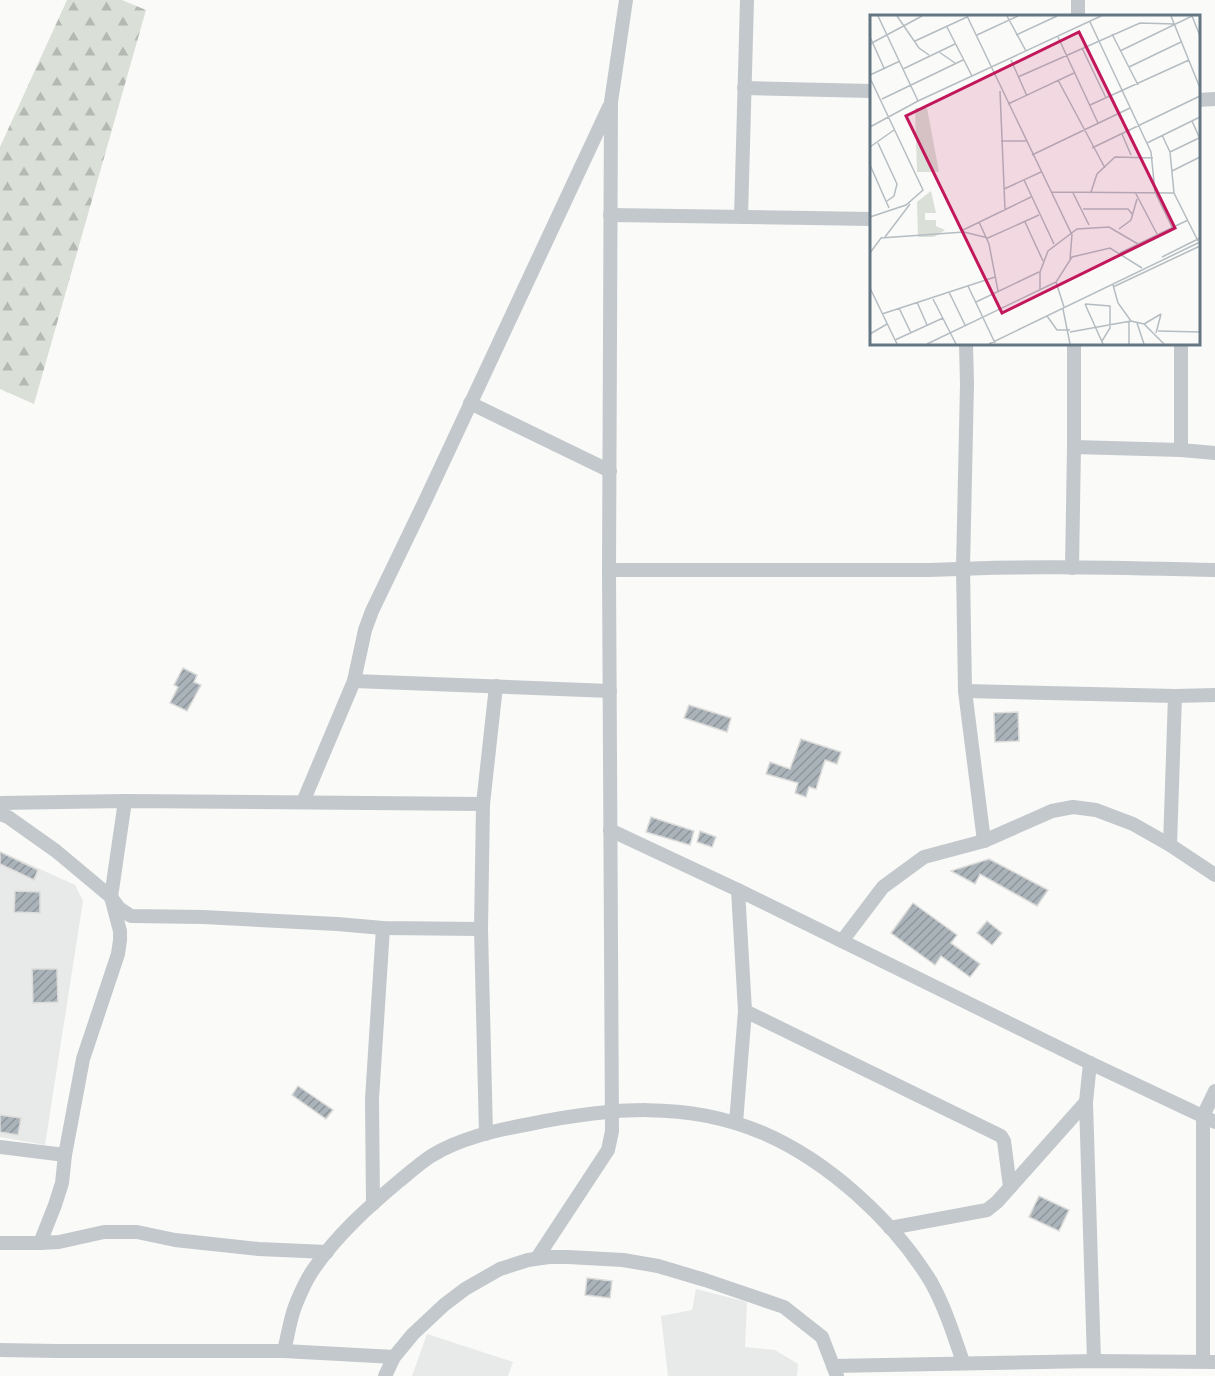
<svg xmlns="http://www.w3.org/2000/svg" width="1215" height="1376" viewBox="0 0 1215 1376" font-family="'Space Grotesk',sans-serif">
	<defs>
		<pattern id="forest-firs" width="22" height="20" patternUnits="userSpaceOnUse" patternTransform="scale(1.5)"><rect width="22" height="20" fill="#dadfd7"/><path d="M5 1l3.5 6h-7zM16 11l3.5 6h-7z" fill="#b4b9b4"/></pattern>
		<pattern id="building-hatch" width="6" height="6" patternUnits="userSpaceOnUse" patternTransform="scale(1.5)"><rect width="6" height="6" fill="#aab3b9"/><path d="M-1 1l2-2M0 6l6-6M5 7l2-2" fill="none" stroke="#8e969c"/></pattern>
	</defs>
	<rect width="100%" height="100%" fill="#fafaf8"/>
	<g fill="#e8e9e9">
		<polygon points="0,851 75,885 83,901 45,1145 0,1137"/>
		<polygon points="696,1289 747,1302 745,1347 775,1350 798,1364 797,1376 668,1376 661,1316 692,1310"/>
		<polygon points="427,1334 513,1362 508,1376 412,1376"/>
	</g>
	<polygon fill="url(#forest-firs)" points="67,0 122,0 146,10 34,404 0,389 0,147"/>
	<g fill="url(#building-hatch)" stroke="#dcdcda" stroke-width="1.5">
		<polygon points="183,668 197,675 194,682 201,685 187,711 170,703 178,687 174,685"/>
		<polygon points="689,705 731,718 727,732 684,718"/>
		<polygon points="1018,712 1019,741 995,742 994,713"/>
		<polygon points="801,739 841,752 837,764 825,760 816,789 809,787 806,797 795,793 798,783 766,774 770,762 790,769"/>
		<polygon points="651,817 694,831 690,845 646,832"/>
		<polygon points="700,831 716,837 712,847 697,842"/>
		<polygon points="0,852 38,870 34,880 0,864"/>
		<polygon points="989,859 1048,890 1037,906 980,874 975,884 951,871"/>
		<polygon points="15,891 40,892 40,913 14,912"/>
		<polygon points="913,903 957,935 951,943 980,964 970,977 941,956 935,965 891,933"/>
		<polygon points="987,921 1002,933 992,945 977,933"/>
		<polygon points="32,969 57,969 58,1002 33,1003"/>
		<polygon points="298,1086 333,1110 326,1119 292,1095"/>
		<polygon points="0,1115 21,1118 18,1135 0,1132"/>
		<polygon points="1039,1196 1069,1210 1059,1231 1029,1217"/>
		<polygon points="587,1278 612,1281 610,1298 585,1295"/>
	</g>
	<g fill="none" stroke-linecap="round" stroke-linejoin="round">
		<g stroke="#c3c8cc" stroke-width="14">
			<polyline points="1078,16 1078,0"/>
			<polyline points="744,88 872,91"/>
			<polyline points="1198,100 1215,99"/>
			<polyline points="610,215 872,219"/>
			<polyline points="741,217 747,0"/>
			<polyline points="966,344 967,384 963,568 965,691 984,841"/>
			<polyline points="470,403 610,471"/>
			<polyline points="1074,447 1181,450 1215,453"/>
			<polyline points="1181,450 1181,344"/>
			<polyline points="1072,568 1074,447 1074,344"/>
			<path d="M 609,570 L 930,570 C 1025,565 1120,568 1215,570"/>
			<polyline points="354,681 610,691"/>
			<polyline points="965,691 1175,696 1215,695"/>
			<polyline points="303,802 354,681 365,630 372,611 425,501 609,107"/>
			<polyline points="0,803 125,801 483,804"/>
			<polyline points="0,814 8,817 56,851 111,897 119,908 131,916 203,917 337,924 383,928 481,929"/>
			<polyline points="610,830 738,890 1090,1063 1215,1122"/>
			<polyline points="1170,845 1175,696"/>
			<polyline points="842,941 883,887 924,857 984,841 1052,811 1073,807 1096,810 1133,824 1170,845 1215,875"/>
			<polyline points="745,1011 1001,1136 1004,1141 1010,1187"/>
			<polyline points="1090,1063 1086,1102 1094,1361"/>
			<polyline points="736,1123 745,1011 738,890"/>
			<polyline points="486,1134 481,929 483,804 496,686"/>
			<polyline points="0,1147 65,1155"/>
			<polyline points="373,1204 372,1099 383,928"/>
			<polyline points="890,1228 987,1210 997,1202 1086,1102"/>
			<polyline points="0,1243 40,1243 59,1242 104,1232 137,1232 175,1240 259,1249 327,1252"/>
			<polyline points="40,1243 55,1205 62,1183 65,1155 83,1059 118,954 120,940 120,931 111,897 125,801"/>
			<polyline points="537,1258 608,1150 612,1131 609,570 611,102 626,0"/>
			<polyline points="0,1350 57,1351 284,1351 394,1357"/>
			<path d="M 284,1351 C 287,1339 289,1327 292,1316 C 295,1304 306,1280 313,1270 C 336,1236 367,1208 398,1182 C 409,1173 419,1164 431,1156 C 460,1138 497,1130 530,1124 C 609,1108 686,1100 763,1133 C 828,1161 894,1221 931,1282 C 945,1307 954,1336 963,1362"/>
			<polyline points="1203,1361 1203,1116 1215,1091"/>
			<polyline points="833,1366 1094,1361 1215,1362"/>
			<polyline points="385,1376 394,1357 413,1334 444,1305 465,1289 500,1269 528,1260 549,1257 568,1257 623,1260 658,1266 705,1280 784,1307 822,1337 837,1376"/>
		</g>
	</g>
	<g transform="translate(870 15)">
		<rect width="330" height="330" fill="#fafaf8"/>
		<path d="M 45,93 L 57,93 L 69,157 L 47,157 ZM 61,176 L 66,198 L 55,198 L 55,205 L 66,205 L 66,211 L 75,215 L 64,222 L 48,222 L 47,187 Z" fill="#dadfd7"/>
		<path fill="none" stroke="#b5bdc2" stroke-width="1.5" d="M 8,1 L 48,86M 27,1 L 49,33 L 59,40M 97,1 L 202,220 L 200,244M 137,1 L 156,36M 301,1 L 330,73M 220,7 L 281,137 L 285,177 L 302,212M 77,12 L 102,61M 242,19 L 268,70M 107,20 L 148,1M 146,20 L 187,1M 0,22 L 14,53M 188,22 L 228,108M 45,26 L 97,2M 0,29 L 52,1M 212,33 L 236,83M 250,36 L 322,1 L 330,21M 69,37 L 85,48M 141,45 L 157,81M 259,52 L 311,27M 33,54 L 85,29M 0,60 L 30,46M 148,62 L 270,8 L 304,9M 0,63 L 53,175 L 36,190 L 0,202M 188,65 L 235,153M 130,76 L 135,195M 12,84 L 93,45M 138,89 L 204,58M 220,90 L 319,45M 322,106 L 330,124M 0,112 L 48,86 L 231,1M 252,119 L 261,140M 292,120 L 300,137 L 304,178 L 328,226M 131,126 L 156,126M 8,128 L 27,169 L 24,181 L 17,186M 277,128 L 330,102M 0,132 L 24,115M 222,133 L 330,81M 300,137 L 329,123M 162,140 L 260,93M 0,150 L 19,193M 302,156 L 330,142M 154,165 L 184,229M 134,174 L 171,157M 181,177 L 304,178M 221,177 L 227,159 L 245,142 L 283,143M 265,177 L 287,219M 203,178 L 219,210M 213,194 L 258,194 L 263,200M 109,207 L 119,229 L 128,276M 155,207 L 173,246M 249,214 L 261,205 L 267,184M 91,216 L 161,182M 15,222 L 40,189M 0,238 L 11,223 L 94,217 L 118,223 L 169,200M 250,238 L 318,205M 292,242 L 330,223M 243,270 L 248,288 L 261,306 L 274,309 L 294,329M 98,271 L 125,328M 243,272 L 330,231M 0,273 L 27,329M 170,274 L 170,257 L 178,236 L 207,214 L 239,212 L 268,229M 79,277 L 95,310M 62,282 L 86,329M 47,287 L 57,310M 106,287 L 169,257M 215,289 L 240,291 L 240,313 L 232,326M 215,289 L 233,329M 194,292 L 186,267 L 202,242 L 240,233 L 272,253M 29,293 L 41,318M 193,294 L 200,329M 12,299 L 125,262M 177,301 L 187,315 L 200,315M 267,308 L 274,329M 274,309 L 291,299M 288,316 L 330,317M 200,317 L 261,306M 286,318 L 291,299M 0,319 L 17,309M 25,325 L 73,303M 57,329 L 186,267M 119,329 L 330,227M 259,329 L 259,307"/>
		<path fill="#c2185b" fill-opacity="0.15" stroke="#c2185b" stroke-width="3" d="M 209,17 L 305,213 L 132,298 L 36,101 Z"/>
		<rect width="330" height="330" fill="none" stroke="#657683" stroke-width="3"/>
	</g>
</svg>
